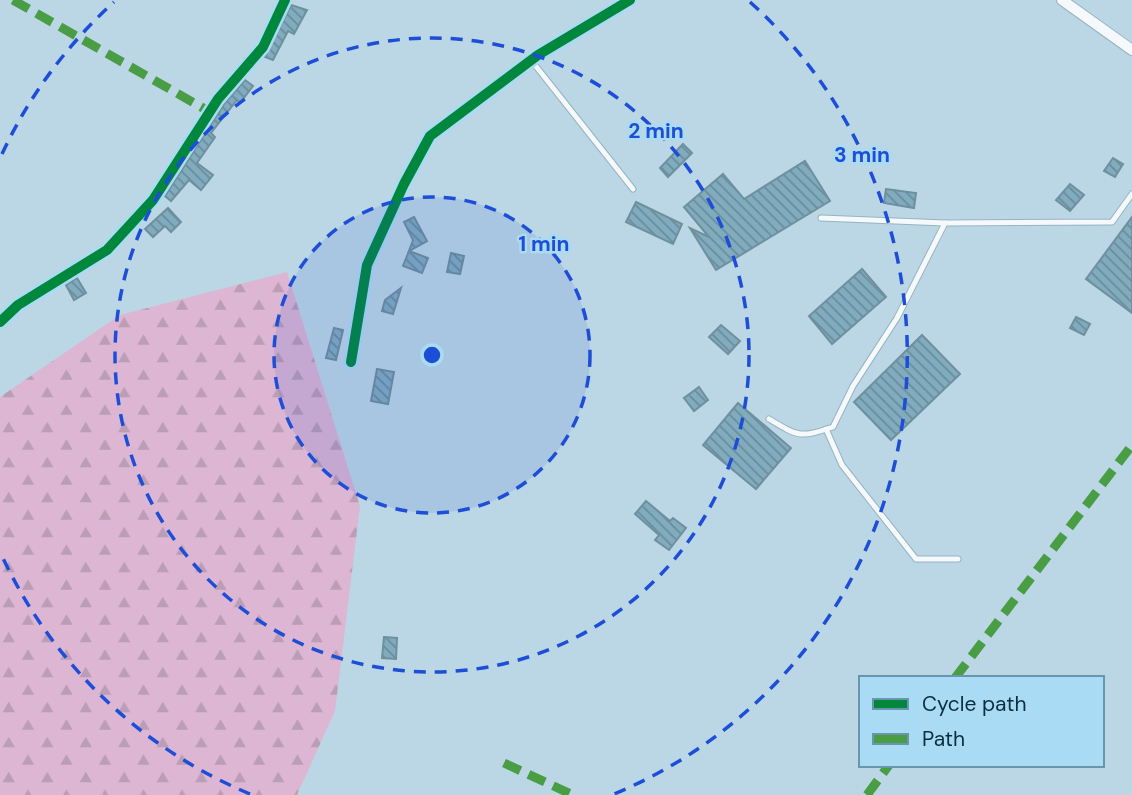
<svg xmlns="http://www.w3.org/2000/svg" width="1132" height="795" viewBox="0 0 1132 795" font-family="'DM Sans',sans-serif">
	<defs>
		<pattern id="forest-firs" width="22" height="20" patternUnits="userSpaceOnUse" patternTransform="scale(1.75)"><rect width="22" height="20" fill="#dcb6d2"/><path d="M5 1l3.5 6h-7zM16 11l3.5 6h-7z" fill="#bb9db5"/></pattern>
		<pattern id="building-back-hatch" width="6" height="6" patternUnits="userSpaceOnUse" patternTransform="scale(1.75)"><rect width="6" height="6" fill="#81acbe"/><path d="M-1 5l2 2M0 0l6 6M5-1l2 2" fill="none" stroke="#688c9c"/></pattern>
	</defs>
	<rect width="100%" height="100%" fill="#bbd6e4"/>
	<polygon fill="url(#forest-firs)" points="287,272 360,506 335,711 297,795 0,795 0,397 120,315"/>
	<g fill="url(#building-back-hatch)" stroke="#6f909e" stroke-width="2">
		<polygon points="291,5 307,10 294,34 288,31 273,60 265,57"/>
		<polygon points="245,80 253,86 240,103 237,100 211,133 215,137 197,163 213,175 201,190 189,180 171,201 165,196 224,104"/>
		<polygon points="683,144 692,153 668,177 660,168"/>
		<polygon points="1113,158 1123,164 1115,177 1104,171"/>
		<polygon points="805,161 830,201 716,270 690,228 709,237 684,207 723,174 744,199"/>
		<polygon points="1070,184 1084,195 1070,211 1056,200"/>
		<polygon points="886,189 916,193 914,208 884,203"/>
		<polygon points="636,202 682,224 673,244 626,222"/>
		<polygon points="168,208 181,222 171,232 165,226 153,237 145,229"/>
		<polygon points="414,217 427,241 409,251 413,240 404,222"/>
		<polygon points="1132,217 1132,313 1086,279"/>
		<polygon points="409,251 428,258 422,273 403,266"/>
		<polygon points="451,253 464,256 460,274 447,272"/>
		<polygon points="862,269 886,297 832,344 809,316"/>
		<polygon points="77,278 86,293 74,300 66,285"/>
		<polygon points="401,288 393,314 382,311 385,300"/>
		<polygon points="1076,317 1090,324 1084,335 1070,328"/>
		<polygon points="721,325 740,341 728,354 709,337"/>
		<polygon points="334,328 343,330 336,360 326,358"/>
		<polygon points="922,335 960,374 891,440 854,402"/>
		<polygon points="377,369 394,372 388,404 371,401"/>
		<polygon points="699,387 708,400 694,411 684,398"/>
		<polygon points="738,403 791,448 756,489 703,445"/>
		<polygon points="646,501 670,521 673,518 686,528 669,550 655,540 659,535 635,514"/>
		<polygon points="384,637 397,638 396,659 382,658"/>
	</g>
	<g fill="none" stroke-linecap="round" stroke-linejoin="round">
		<defs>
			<g id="lane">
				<polyline points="531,60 633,189"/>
				<polyline points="821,218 945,223"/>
				<path d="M 769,419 C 799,437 800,438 833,427 L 853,386 L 897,318 L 945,223 L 1112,222 L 1132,194"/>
				<polyline points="826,429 842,465 916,559 958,559"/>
			</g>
			<g id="street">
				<polyline points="1062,0 1132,50"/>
				<polyline points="0,322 18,305 107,250 153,200 218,99 263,47 285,0"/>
				<polyline points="351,362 367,265 404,184 430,136 538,55 630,0"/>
			</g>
		</defs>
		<use href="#lane" stroke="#97b4c3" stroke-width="7"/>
		<use href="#street" stroke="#97b4c3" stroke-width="12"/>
		<use href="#lane" stroke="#f5f9fb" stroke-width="5"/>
		<use href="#street" stroke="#f5f9fb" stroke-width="10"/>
		<g stroke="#489d45" stroke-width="9" stroke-dasharray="18 9" stroke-linecap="butt">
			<polyline points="13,0 210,112"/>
			<polyline points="955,678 1132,445"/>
			<polyline points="504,763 573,795"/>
			<polyline points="867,795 889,765"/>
		</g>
		<defs>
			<g id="cycleway">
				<polyline points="0,322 18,305 107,250 153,200 218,99 263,47 285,0"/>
				<polyline points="351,362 367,265 404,184 430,136 538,55 630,0"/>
			</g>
		</defs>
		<use href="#cycleway" stroke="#aadbf5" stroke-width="15"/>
		<use href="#cycleway" stroke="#00873e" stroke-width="10"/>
	</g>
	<circle cx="432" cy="355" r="158" fill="#1d4ed8" fill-opacity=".12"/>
	<g fill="none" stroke="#1d4ed8" stroke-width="3.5" stroke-dasharray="12 9">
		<circle cx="432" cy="355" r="158"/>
		<circle cx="432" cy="355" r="317"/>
		<path d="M250 794A475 475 0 0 1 2 556M2 154A475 475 0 0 1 114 2M750 2A475 475 0 0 1 614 794"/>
	</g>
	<circle cx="432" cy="355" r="10" fill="#1d4ed8" stroke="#aadbf5" stroke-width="3.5"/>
	<g font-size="21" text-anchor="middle" font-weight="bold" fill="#1d4ed8" stroke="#aadbf5" stroke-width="5" stroke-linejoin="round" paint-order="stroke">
		<text x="656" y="138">2 min</text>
		<text x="862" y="162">3 min</text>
		<text x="544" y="251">1 min</text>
	</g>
	<rect x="859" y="676" width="245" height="91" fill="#aadbf5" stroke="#6996ac" stroke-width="2"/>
	<rect x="873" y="699" width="35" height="10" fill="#00873e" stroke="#6996ac" stroke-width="2"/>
	<text x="922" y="711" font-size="21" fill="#082e3f">Cycle path</text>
	<rect x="873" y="734" width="35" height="10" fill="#489d45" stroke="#6996ac" stroke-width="2"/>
	<text x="922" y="746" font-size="21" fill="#082e3f">Path</text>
</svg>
